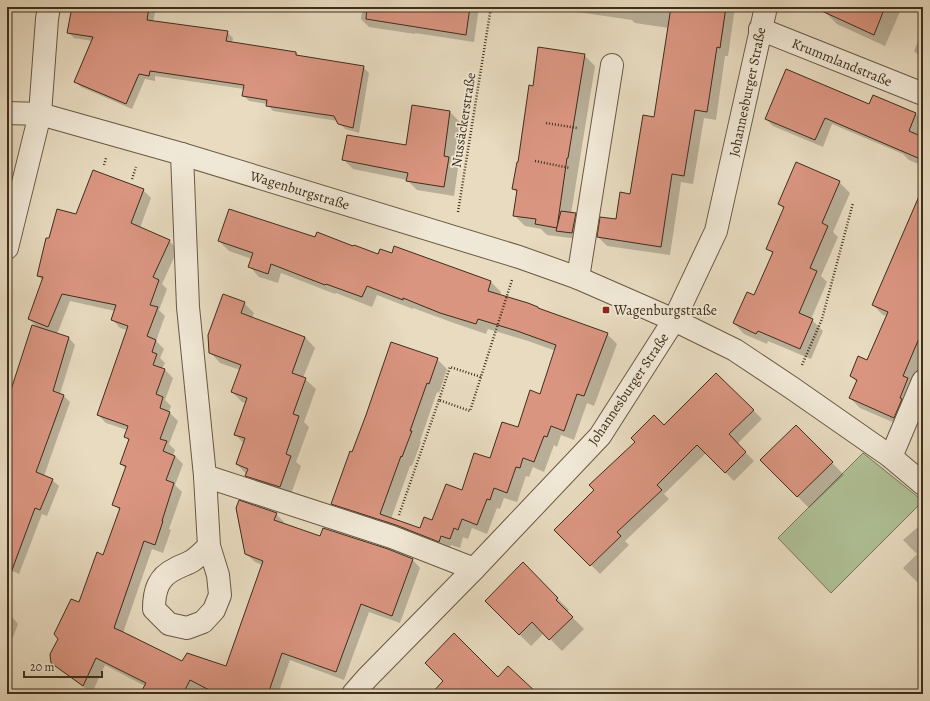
<svg xmlns="http://www.w3.org/2000/svg" width="930" height="701" viewBox="0 0 930 701" font-family="Alegreya,serif">
	<rect width="100%" height="100%" fill="#e8dbc0"/>
	<filter id="stains"><feTurbulence type="fractalNoise" baseFrequency=".005" numOctaves="4"/><feColorMatrix values="0 0 0 0 .2 0 0 0 0 .09 0 0 0 0 .02 0 0 0 .5 -.17"/></filter>
	<radialGradient id="worn" r=".72"><stop offset=".6" stop-color="#630" stop-opacity="0"/><stop offset="1" stop-color="#630" stop-opacity=".3"/></radialGradient>
	<polygon fill="#b0c197" stroke="#787858" points="863,453 923,501 831,593 778,538"/>
	<g fill="#0003">
		<polygon points="7,7 11,7 10,13 7,12"/>
		<polygon points="73,7 156,7 153,22 227,32 233,38 232,43 296,53 300,57 363,67 369,73 359,133 345,129 338,121 273,111 267,104 249,101 243,95 244,89 155,76 155,81 145,79 132,109 81,87 75,81 92,41 74,38 68,32"/>
		<polygon points="328,7 479,7 474,42 415,33 415,34 369,27 361,19 362,12"/>
		<polygon points="543,7 735,7 728,56 725,56 716,120 704,118 693,184 681,182 670,255 607,246 598,237 617,220 631,195 655,118 669,28 635,23 632,20"/>
		<polygon points="827,7 902,7 885,46 837,24 825,12"/>
		<polygon points="923,29 923,60 914,51"/>
		<polygon points="584,55 595,66 571,214 575,214 581,220 578,239 547,235 541,229 525,226 514,215 518,193 513,189 534,87"/>
		<polygon points="873,96 916,114 923,121 917,136 923,138 923,166 909,160 903,154 832,124 823,147 773,126 766,119 869,105"/>
		<polygon points="450,112 460,122 454,163 458,168 454,196 417,190 407,180 353,169 343,159 406,146"/>
		<polygon points="839,182 850,193 833,232 838,237 821,276 827,282 811,319 823,331 811,359 768,341 767,344 744,334 734,323 755,297 773,254 767,248 784,209 779,204"/>
		<polygon points="143,190 151,198 140,228 169,241 178,249 162,284 167,289 159,310 165,316 156,341 164,349 160,358 165,363 162,369 165,370 173,378 165,400 171,406 169,412 178,421 169,444 175,450 173,456 175,456 183,464 175,485 182,492 169,529 171,530 163,553 152,549 123,633 182,663 227,667 262,565 255,562 246,554 276,514 284,522 283,524 320,537 412,559 420,568 400,623 369,612 344,680 290,660 278,694 211,694 198,688 195,694 141,694 145,686 105,665 92,693 61,671 52,662 80,604 104,556 120,511 114,504 126,469 121,464 129,441 125,436 127,430 106,423 98,415 127,330 120,328 112,319 115,311 70,301 57,334 69,338 75,345 60,394 64,396 70,402 44,476 52,480 59,486 47,516 42,514 19,574 10,570 7,577 7,398 8,394 10,395 39,329 29,319 43,281 38,276 49,240 77,216"/>
		<polygon points="923,219 923,362 913,384 904,427 860,408 850,398 857,382 851,376 868,362 887,316 883,315 873,305"/>
		<polygon points="315,238 379,256 392,254 395,248 491,282 501,292 500,296 607,334 617,344 594,406 587,403 574,440 561,435 557,447 554,445 544,472 533,467 529,477 526,476 517,502 504,498 500,509 497,508 487,534 472,528 468,539 463,537 460,548 451,545 449,551 342,514 332,504 353,453 437,359 447,369 439,393 437,392 420,441 421,442 412,466 410,466 391,519 421,530 432,522 462,492 518,429 541,395 556,351 528,341 488,329 486,334 451,322 413,308 413,309 377,295 372,307 336,293 335,294 281,273 278,283 259,277 250,267 252,259 229,251 219,241"/>
		<polygon points="244,303 254,313 252,318 305,337 315,348 303,378 305,379 316,389 304,422 309,427 296,462 301,466 290,497 257,486 237,464 244,444 235,434 246,403 242,402 232,392 240,370 220,363 210,352"/>
		<polygon points="716,374 762,419 737,444 754,461 734,481 706,453 664,494 669,499 625,541 629,545 600,574 556,530 664,426"/>
		<polygon points="796,426 844,475 809,508 761,460"/>
		<polygon points="919,526 923,530 923,588 903,568 917,554 903,540"/>
		<polygon points="523,564 569,610 567,612 584,629 562,651 544,633 531,646 486,601"/>
		<polygon points="7,616 12,617 18,624 7,653"/>
	</g>
	<g fill="#da9581" stroke="#3f2e1a">
		<polygon points="72,7 149,7 147,20 228,31 226,41 296,52 296,55 364,66 353,128 338,124 334,116 266,106 267,100 242,96 244,85 150,71 149,76 139,74 126,104 74,82 93,37 67,33"/>
		<polygon points="367,7 470,7 466,35 366,19"/>
		<polygon points="671,7 726,7 720,48 717,47 707,112 695,110 684,176 672,174 661,247 597,237 600,217 616,219 620,192 630,194 643,115 654,117"/>
		<polygon points="813,7 885,7 874,35"/>
		<polygon points="538,47 585,54 568,158 567,158 557,228 535,224 536,219 513,216 517,190 512,189 517,162 518,162 529,85 533,86"/>
		<polygon points="786,69 869,104 873,95 916,113 909,131 923,137 923,146 918,158 825,118 815,140 765,119"/>
		<polygon points="412,105 450,111 444,156 449,157 444,187 406,181 408,173 342,160 347,135 406,145"/>
		<polygon points="796,162 840,181 822,223 828,226 810,268 817,271 799,313 813,319 800,349 758,331 756,334 733,323 747,292 754,295 773,252 766,249 784,207 778,204"/>
		<polygon points="93,170 144,189 131,223 170,240 153,277 159,280 150,305 158,307 147,336 156,340 152,352 157,354 153,365 165,369 156,394 163,397 160,408 170,412 160,439 167,441 163,451 175,456 166,480 174,483 162,521 163,521 155,545 144,541 114,628 121,631 182,661 187,653 226,666 263,561 245,554 236,508 239,500 277,513 274,520 320,536 323,528 388,549 413,559 392,616 361,604 336,672 282,653 268,694 217,694 190,680 183,694 140,694 146,683 96,658 83,686 51,663 50,654 58,639 54,634 71,599 79,602 97,552 103,555 120,508 112,505 126,466 120,464 129,439 124,437 128,426 97,415 128,326 111,320 116,305 62,294 48,327 28,319 43,277 37,276 46,238 49,238 57,209 76,214"/>
		<polygon points="923,187 923,329 903,376 908,378 900,398 902,399 894,418 849,398 857,380 850,376 858,356 867,360 888,312 872,305"/>
		<polygon points="229,209 315,237 317,232 353,246 354,245 378,254 380,249 392,253 394,246 491,281 488,291 528,303 538,307 538,308 608,333 584,396 577,394 564,431 551,426 547,437 544,436 534,462 523,458 520,468 516,467 507,493 494,488 490,500 487,499 477,525 462,519 458,530 454,528 450,539 441,536 439,542 396,525 331,504 350,451 352,452 366,415 391,342 438,358 429,384 427,383 410,431 412,431 402,457 401,456 380,514 420,528 424,517 432,520 446,484 462,490 474,453 490,458 502,422 518,427 530,390 540,394 556,345 517,331 478,319 476,324 440,313 403,298 403,300 367,286 362,297 326,284 325,285 271,264 268,274 248,267 253,253 218,241"/>
		<polygon points="561,211 576,213 572,233 556,231"/>
		<polygon points="223,294 245,302 241,313 305,337 292,373 306,378 293,414 299,416 286,454 291,456 280,487 245,476 248,469 236,464 245,438 234,435 247,398 231,392 241,365 209,353 208,335"/>
		<polygon points="32,325 69,337 53,391 64,395 36,472 53,479 40,510 35,508 9,578 7,578 7,402"/>
		<polygon points="716,373 754,410 729,434 746,452 725,473 697,445 657,485 662,490 617,532 621,536 590,566 554,530 594,490 589,485 635,442 631,438 654,415 664,425"/>
		<polygon points="796,425 833,462 797,497 760,460"/>
		<polygon points="523,562 558,598 556,600 573,617 549,640 532,622 519,635 485,601"/>
		<polygon points="454,633 498,677 508,666 538,694 431,694 443,681 425,663"/>
	</g>
	<g fill="none" stroke-linecap="round" stroke-linejoin="round">
		<defs>
			<g id="minor">
				<polyline points="760,29 923,94"/>
				<polyline points="7,113 40,114 182,154 519,257 578,278 674,320 735,350 792,388 891,457 923,484"/>
				<path d="M 182,154 L 188,307 L 205,476 L 209,546 L 218,575 L 220,595 L 214,610 L 203,622 L 187,628 L 169,624 L 154,609 C 154,591 158,577 175,569 C 180,566 187,564 192,561 C 198,557 204,551 209,546"/>
				<polyline points="7,248 40,114 47,19 49,7"/>
				<polyline points="578,278 612,65"/>
				<polyline points="891,457 923,381"/>
				<polyline points="205,476 392,537 474,569"/>
				<polyline points="353,694 367,678 474,569 600,436 674,320 716,231 766,7"/>
			</g>
		</defs>
		<use href="#minor" stroke="#695944" stroke-width="24"/>
		<g stroke="#3f2e1a" stroke-width="2.5" stroke-dasharray="1 2" stroke-linecap="butt">
			<polyline points="546,123 577,128"/>
			<polyline points="535,161 570,168"/>
			<polyline points="104,165 106,158"/>
			<polyline points="132,179 136,167"/>
			<polyline points="458,212 491,7"/>
			<polyline points="802,365 822,319 853,203"/>
			<polyline points="439,400 450,367 481,377"/>
			<polyline points="399,515 439,400 470,411 512,280"/>
		</g>
		<use href="#minor" stroke="#f0e8d6" stroke-width="22"/>
	</g>
	<rect fill="#8f2418" stroke="#f0e8d6" stroke-width="1.5" x="602" y="306" width="8" height="8" rx="2"/>
	<g text-anchor="middle" stroke-width="3.5" stroke-linejoin="round" paint-order="stroke">
		<g font-size="14" fill="#3f2e1a" stroke="#f0e8d6">
			<text transform="translate(842 62) rotate(22)" y="5">Krummlandstraße</text>
			<text transform="translate(747 92) rotate(-78)" y="5">Johannesburger Straße</text>
			<text transform="translate(463 120) rotate(-81)" y="5">Nussäckerstraße</text>
			<text transform="translate(300 190) rotate(17)" y="5">Wagenburgstraße</text>
			<text transform="translate(628 389) rotate(-56)" y="5">Johannesburger Straße</text>
		</g>
		<g font-size="14" fill="#3f2e1a" stroke="#f0e8d6" text-anchor="start">
			<text x="614" y="315">Wagenburgstraße</text>
		</g>
	</g>
	<rect width="930" height="701" fill="none" stroke="#e8dbc0" stroke-width="24"/>
	<rect x="8" y="8" width="914" height="685" fill="none" stroke="#3f2e1a" stroke-width="2"/>
	<rect x="12" y="12" width="906" height="677" fill="none" stroke="#3f2e1a"/>
	<path d="M24 671v6h78v-6" fill="none" stroke="#3f2e1a" stroke-width="2"/>
	<text x="30" y="671" font-size="12" fill="#3f2e1a" stroke="#f0e8d6" stroke-width="3" paint-order="stroke">20 m</text>
	<rect width="100%" height="100%" filter="url(#stains)"/>
	<rect width="100%" height="100%" fill="url(#worn)"/>
</svg>
